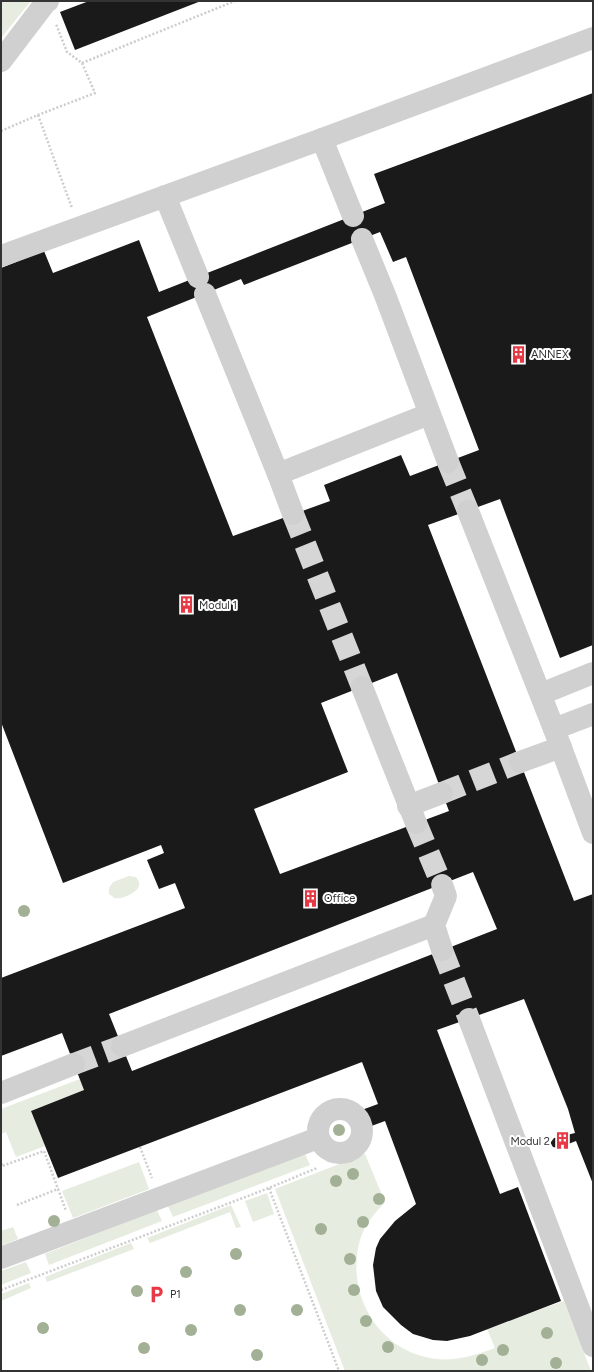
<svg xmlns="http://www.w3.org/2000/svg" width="594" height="1372" viewBox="0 0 594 1372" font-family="Figtree,sans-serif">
	<rect width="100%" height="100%" fill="#fff"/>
	<g fill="#e6ecdf">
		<polygon points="1,1 31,1 1,38"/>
		<path d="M 129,876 L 136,877 C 138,880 140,883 139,886 C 137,893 121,900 114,898 C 113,897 111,895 109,894 L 109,888 L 113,882 Z"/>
		<polygon points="80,1079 84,1090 31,1111 45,1146 16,1157 6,1132 1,1134 1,1109"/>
		<polygon points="305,1154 310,1165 173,1217 168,1206"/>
		<path d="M 365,1154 L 385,1202 C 375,1213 364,1225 360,1240 C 345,1294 378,1352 436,1359 C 457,1361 476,1355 495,1348 L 487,1329 L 564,1301 L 591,1371 L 345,1371 L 275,1189 Z"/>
		<polygon points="139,1162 149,1189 73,1218 62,1191"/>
		<polygon points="267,1193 274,1214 253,1222 245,1201"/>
		<polygon points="231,1205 241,1227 236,1228 230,1212 150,1243 147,1238"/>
		<polygon points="157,1210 162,1221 49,1265 45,1254"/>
		<polygon points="13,1227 18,1239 1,1246 1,1231"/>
		<polygon points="131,1243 134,1249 47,1282 45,1277"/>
		<polygon points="26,1262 31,1273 1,1285 1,1271"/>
		<polygon points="29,1283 31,1288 1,1301 1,1294"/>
	</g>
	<g fill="#1a1a1a" fill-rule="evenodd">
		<polygon points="89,1 201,1 75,50 60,12"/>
		<path d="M 593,93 L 593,645 L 560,658 L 500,499 L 428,525 L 574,901 L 593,894 L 593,1184 L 576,1141 L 558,1148 L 553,1147 L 551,1144 L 551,1142 L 554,1138 L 575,1133 L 568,1109 L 524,999 L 437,1030 L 500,1194 L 518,1187 L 561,1301 L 470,1336 L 447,1341 L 433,1340 L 413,1334 L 401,1325 L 383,1307 L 376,1291 L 373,1265 L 376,1248 L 380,1239 L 395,1221 L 416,1204 L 385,1121 L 366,1128 L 359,1111 L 378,1104 L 362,1062 L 58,1178 L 31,1111 L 84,1090 L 62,1033 L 1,1056 L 1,978 L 185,908 L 175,883 L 159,889 L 147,860 L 164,853 L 161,845 L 63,883 L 1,722 L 1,268 L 44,251 L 53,273 L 139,240 L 159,292 L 385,203 L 374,174 ZM 380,232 L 393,262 L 406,257 L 479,450 L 410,476 L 401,455 L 324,485 L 330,501 L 233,536 L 147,317 L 241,279 L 244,285 ZM 397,673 L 449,811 L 280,874 L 254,809 L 348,772 L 321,703 ZM 473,872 L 497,929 L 132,1071 L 109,1014 Z"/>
	</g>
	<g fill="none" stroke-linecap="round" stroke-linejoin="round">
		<g stroke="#d6d6d6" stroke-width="22" stroke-dasharray="22 11" stroke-linecap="butt">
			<polyline points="448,462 468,511"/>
			<polyline points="293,514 362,687"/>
			<polyline points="442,793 520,762"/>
			<polyline points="416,823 442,885"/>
			<polyline points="442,950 469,1019"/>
			<polyline points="74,1064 122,1046"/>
		</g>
		<g stroke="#cdcdcd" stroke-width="2.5" stroke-dasharray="2 2" stroke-linecap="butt">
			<polyline points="82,63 235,1"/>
			<polyline points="38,115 72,208"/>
			<polyline points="1,131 38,115 95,93 82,63 67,52 56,24"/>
			<polyline points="140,1147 152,1178"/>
			<polyline points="1,1163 2,1166 44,1151 58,1189"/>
			<polyline points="269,1188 339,1371"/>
			<polyline points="17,1205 58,1189 66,1211"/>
			<polyline points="1,1290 269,1188 317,1168"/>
		</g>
		<g stroke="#d0d0d0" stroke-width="22">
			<polyline points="1,61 46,2 48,1"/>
			<polyline points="322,139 593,38"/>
			<polyline points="165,196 198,277"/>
			<polyline points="362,239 385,295 448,462"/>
			<polyline points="1,256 322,139 353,216"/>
			<polyline points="205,294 278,474"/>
			<polyline points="468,511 554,729"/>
			<polyline points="293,514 278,474 429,414"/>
			<polyline points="362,687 416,823"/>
			<polyline points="541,694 593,673"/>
			<polyline points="593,714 554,729 593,833"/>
			<polyline points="520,762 561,747"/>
			<polyline points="408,806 442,793"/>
			<polyline points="442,885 446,896 434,925 442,950"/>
			<polyline points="469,1019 593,1346"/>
			<polyline points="122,1046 434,925"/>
			<polyline points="1,1093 74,1064"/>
			<circle cx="340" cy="1131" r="22"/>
			<polyline points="1,1258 318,1138"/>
		</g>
	</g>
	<g fill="#a2b095">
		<circle cx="24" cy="911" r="6"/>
		<circle cx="339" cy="1130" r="6"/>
		<circle cx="353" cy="1174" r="6"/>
		<circle cx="336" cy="1181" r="6"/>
		<circle cx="379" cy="1199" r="6"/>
		<circle cx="54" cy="1221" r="6"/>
		<circle cx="363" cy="1222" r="6"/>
		<circle cx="321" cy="1229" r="6"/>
		<circle cx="236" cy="1254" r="6"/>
		<circle cx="350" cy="1259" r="6"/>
		<circle cx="186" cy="1272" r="6"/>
		<circle cx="354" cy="1290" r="6"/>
		<circle cx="137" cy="1291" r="6"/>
		<circle cx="240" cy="1310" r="6"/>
		<circle cx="297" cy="1310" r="6"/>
		<circle cx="366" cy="1321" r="6"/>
		<circle cx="43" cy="1328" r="6"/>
		<circle cx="191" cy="1330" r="6"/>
		<circle cx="547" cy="1333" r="6"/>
		<circle cx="388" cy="1347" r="6"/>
		<circle cx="144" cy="1348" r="6"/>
		<circle cx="503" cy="1350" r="6"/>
		<circle cx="257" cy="1355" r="6"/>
		<circle cx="482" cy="1360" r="6"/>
		<circle cx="556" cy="1363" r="6"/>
	</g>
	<defs>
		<symbol id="building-bare" viewBox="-9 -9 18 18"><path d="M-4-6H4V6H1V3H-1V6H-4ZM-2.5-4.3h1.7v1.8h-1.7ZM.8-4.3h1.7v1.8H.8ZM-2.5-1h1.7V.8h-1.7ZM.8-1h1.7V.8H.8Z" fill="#e63946" stroke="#fff" stroke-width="2.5" paint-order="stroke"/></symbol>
		<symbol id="parking-bare" viewBox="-9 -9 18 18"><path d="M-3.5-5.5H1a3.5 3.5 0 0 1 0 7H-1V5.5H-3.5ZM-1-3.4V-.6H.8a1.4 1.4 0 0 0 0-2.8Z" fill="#e63946" stroke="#fff" stroke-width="2.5" paint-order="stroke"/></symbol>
	</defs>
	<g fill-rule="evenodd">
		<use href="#building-bare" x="506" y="342" width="25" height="25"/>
		<use href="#building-bare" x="174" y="592" width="25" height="25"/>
		<use href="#building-bare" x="298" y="886" width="25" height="25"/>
		<use href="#building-bare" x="550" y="1128" width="25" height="25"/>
		<use href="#parking-bare" x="144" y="1282" width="25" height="25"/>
	</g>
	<g text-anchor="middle" stroke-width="4" stroke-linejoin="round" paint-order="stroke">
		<g font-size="11" fill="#333" stroke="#fff" text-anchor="start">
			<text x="531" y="358">ANNEX</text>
			<text x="199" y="609">Modul 1</text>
			<text x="324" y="902">Office</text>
			<text x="550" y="1145" text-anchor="end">Modul 2</text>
			<text x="170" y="1298">P1</text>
		</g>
	</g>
	<rect width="594" height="1372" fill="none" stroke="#333333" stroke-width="4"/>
</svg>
